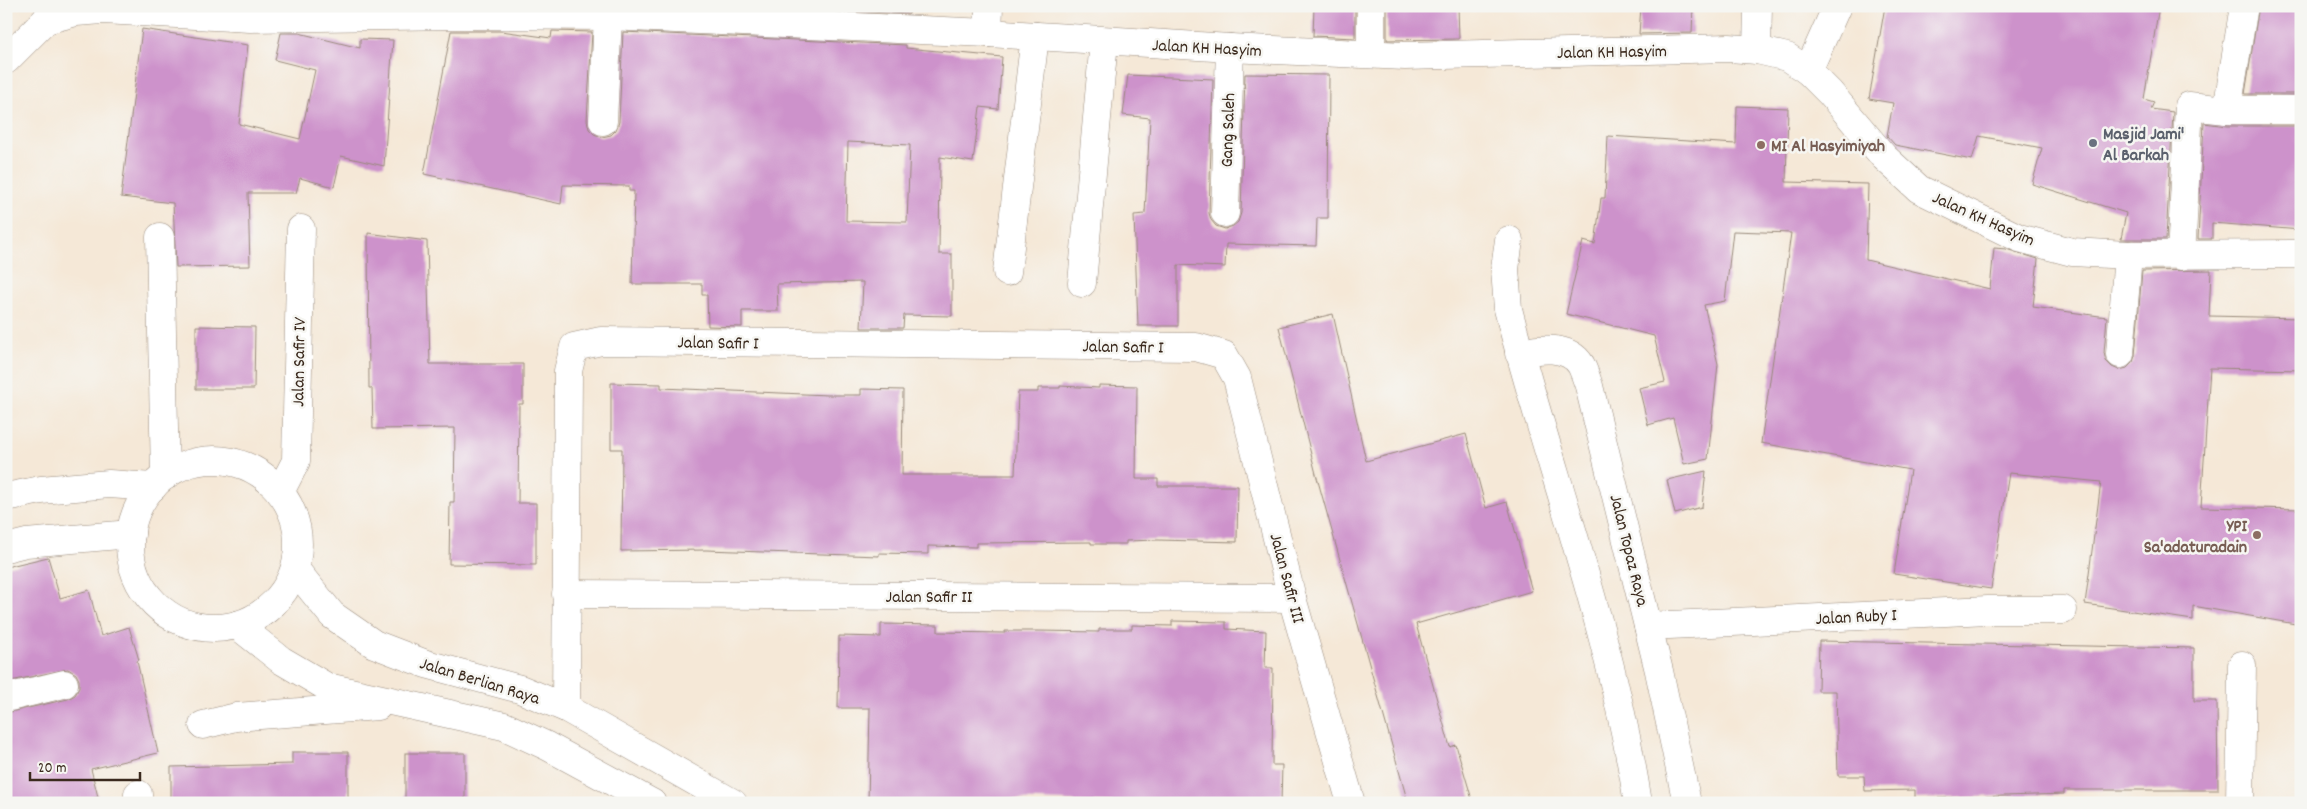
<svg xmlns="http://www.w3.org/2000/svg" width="2307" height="809" viewBox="0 0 2307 809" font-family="Dekko,sans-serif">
	<rect width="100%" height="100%" fill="#f6f6f2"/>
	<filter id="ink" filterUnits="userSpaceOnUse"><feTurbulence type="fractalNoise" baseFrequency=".02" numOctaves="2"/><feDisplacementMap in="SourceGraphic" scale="10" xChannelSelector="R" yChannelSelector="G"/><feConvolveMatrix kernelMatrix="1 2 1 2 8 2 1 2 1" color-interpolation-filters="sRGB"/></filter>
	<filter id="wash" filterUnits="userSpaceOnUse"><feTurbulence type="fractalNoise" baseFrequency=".0096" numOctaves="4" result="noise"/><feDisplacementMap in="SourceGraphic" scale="20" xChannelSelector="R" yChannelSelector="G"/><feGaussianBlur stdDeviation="1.12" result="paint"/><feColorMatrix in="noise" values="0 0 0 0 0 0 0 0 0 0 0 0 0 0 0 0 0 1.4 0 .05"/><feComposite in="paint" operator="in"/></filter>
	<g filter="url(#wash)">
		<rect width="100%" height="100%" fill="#f5e8d7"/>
		<g id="blocks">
			<g fill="#cd92cb" fill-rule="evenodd">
				<polygon points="806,6 910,6 909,14 807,9"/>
				<polygon points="1314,6 1355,6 1355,38 1313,36"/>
				<polygon points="1435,6 1458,6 1459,39 1387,40 1387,7"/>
				<polygon points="1641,6 1693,6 1692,33 1639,34"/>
				<polygon points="1885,6 2159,6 2144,99 2154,102 2151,109 2173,112 2166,239 2121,239 2126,213 2032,184 2042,148 1979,136 1972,160 1895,145 1887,136 1893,103 1869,99"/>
				<polygon points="2259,6 2301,6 2301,94 2245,94"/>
				<polygon points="142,29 248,45 239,124 300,139 315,70 275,60 281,33 299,33 360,48 360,39 393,40 384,166 341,156 334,187 300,178 296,193 248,193 250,266 176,267 173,203 121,197"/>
				<path d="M 451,31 L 501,31 L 551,38 L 552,31 L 592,32 L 587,120 L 589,129 L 594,134 L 602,137 L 611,135 L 616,130 L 619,122 L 623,32 L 906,45 L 906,48 L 1002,57 L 998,109 L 980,107 L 973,162 L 940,157 L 939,254 L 952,254 L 952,316 L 904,315 L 903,328 L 861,328 L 863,282 L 777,284 L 778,311 L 742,311 L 742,327 L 708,326 L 707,295 L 702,295 L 702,284 L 632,284 L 634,191 L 629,191 L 629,186 L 563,185 L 561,204 L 424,174 ZM 848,142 L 910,145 L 907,222 L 846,221 Z"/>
				<polygon points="1245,74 1329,75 1328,218 1317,218 1316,246 1226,244 1225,267 1178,265 1178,326 1138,326 1134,215 1145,214 1150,118 1123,115 1128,75 1213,79 1209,213 1211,220 1216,226 1225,229 1233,226 1238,222 1241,213"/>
				<polygon points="1737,106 1788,108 1786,182 1868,184 1866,260 1990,289 1994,248 2006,249 2038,259 2033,307 2107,317 2104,353 2106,361 2112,367 2119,370 2127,368 2133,362 2135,356 2142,271 2211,270 2209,316 2301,318 2301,370 2210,368 2201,507 2301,509 2301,625 2193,606 2193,620 2085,604 2101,482 2009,473 1991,589 1894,574 1910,470 1761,443 1791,233 1733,231 1725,301 1704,305 1718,364 1708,459 1684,464 1673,418 1648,425 1639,388 1665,382 1654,336 1566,314 1583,241 1595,244 1601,198 1605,198 1608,136 1736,144"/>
				<polygon points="2204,123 2227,126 2301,126 2301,230 2212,223 2212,239 2198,239"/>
				<polygon points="368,233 427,241 430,364 523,364 523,404 519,404 518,503 536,503 536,565 449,564 450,502 454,502 455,428 373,429 372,388 369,388"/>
				<polygon points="1333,314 1366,461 1466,434 1486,508 1507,502 1532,591 1416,624 1450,747 1456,745 1473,803 1408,803 1316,474 1279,327"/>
				<polygon points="196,326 255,327 254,389 196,389"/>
				<polygon points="611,383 661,384 661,388 828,395 861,395 861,389 903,390 902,475 1015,475 1018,392 1038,392 1038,388 1060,388 1060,386 1099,388 1099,385 1137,386 1136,479 1158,479 1158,486 1238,486 1237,542 1158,540 1126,541 1126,544 1091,544 1091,542 976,543 976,547 928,546 928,554 879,553 879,556 706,550 621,551 622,449 611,449"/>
				<polygon points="1706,471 1702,507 1675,514 1667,480"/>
				<polygon points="48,557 60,598 89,590 101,636 129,627 139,660 137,661 158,753 91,769 98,797 75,803 6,803 6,713 68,699 75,695 79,688 79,680 76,674 68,669 6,682 6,567"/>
				<polygon points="1172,621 1226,622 1226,629 1266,631 1265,668 1273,668 1272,765 1282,765 1281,803 1117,803 1007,799 1007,803 868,803 870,708 838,708 839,636 881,637 881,624 938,625 938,632 1005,633 1005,631 1039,631 1099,632 1099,629 1132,629 1132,625 1172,626"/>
				<polygon points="1819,641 2194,648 2194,701 2217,701 2218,790 2064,790 2064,794 1915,799 1915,790 1865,791 1864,776 1838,776 1836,691 1818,691"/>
				<polygon points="292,752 348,752 348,803 171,803 171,767 292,764"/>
				<rect x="405" y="753" width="60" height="50"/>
			</g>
		</g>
	</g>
	<g filter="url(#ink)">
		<use href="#blocks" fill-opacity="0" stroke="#98897a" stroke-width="1"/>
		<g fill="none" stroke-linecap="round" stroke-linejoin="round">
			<defs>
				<g id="minor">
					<polyline points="46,20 76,12 103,10 250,18 458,15 608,16 988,33 1230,48 1405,56 1729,48 1757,50 1787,57 1808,71 1830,93 1884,157 1919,189 2019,238 2072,252 2128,255 2301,254"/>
					<polyline points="988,33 989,6"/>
					<polyline points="1757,50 1758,6"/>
					<polyline points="1371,54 1371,6"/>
					<polyline points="6,60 46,20 53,6"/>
					<polyline points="1808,71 1837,6"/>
					<polyline points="2227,110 2244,6"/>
					<polyline points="603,121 608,16"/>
					<polyline points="1225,213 1230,48"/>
					<polyline points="160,237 165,476"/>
					<path d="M 1509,240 L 1505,269 L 1508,309 C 1551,474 1612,634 1638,803"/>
					<polyline points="2181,256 2189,106 2227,110 2301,110"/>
					<polyline points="1007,272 1035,36"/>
					<polyline points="1082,283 1104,41"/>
					<path d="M 1519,353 C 1538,349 1568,344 1581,365 C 1584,371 1587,380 1589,386 L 1659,671 L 1687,803"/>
					<polyline points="2120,354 2128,255"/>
					<circle cx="214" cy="544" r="84"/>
					<polyline points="280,492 296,461 301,229"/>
					<polyline points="6,497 41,490 109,484 153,487"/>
					<polyline points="6,548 26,543 131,534"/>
					<polyline points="295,569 332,615 374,644 426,664 520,689 566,708 733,803"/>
					<polyline points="566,594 1292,598"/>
					<polyline points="237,625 281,660 327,687 504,726 547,746 652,803"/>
					<polyline points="1648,626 1988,610 2063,610"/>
					<polyline points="6,698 64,684"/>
					<polyline points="566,708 568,371 574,347 601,341 1196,347 1224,355 1237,378 1292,598 1351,803"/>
					<polyline points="203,725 236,717 378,706"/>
					<polyline points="138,803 138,794"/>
					<polyline points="2240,803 2242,665"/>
				</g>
			</defs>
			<use href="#minor" stroke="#98897a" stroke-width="29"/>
			<use href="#minor" stroke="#fff" stroke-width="28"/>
		</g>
	</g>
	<circle fill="#6b7280" stroke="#f6f6f2" stroke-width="2" cx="2093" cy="143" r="5"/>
	<g fill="#8d6e63" stroke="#f6f6f2" stroke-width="2">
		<circle cx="1761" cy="145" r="5"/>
		<circle cx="2257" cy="535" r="5"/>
	</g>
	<g text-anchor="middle" stroke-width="5" stroke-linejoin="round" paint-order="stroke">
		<g font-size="18" fill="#3b2a1e" stroke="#f6f6f2">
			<text transform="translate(1207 47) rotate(3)" y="6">Jalan KH Hasyim</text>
			<text transform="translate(1612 51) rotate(-1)" y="6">Jalan KH Hasyim</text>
			<text transform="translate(1227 130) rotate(-88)" y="6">Gang Saleh</text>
			<text transform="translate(1984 218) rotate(24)" y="6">Jalan KH Hasyim</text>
			<text transform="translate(718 342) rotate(1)" y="6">Jalan Safir I</text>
			<text transform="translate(1123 346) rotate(1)" y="6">Jalan Safir I</text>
			<text transform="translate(298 362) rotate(-89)" y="6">Jalan Safir IV</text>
			<text transform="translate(1630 550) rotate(76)" y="6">Jalan Topaz Raya</text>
			<text transform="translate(1288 578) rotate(75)" y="6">Jalan Safir III</text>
			<text x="929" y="602">Jalan Safir II</text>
			<text transform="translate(1856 616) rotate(-3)" y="6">Jalan Ruby I</text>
			<text transform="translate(480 680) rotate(17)" y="6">Jalan Berlian Raya</text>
		</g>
		<g font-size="18" font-weight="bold" fill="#5b616d" stroke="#f6f6f2" text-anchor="start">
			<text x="2103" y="139">Masjid Jami'<tspan x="2103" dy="21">Al Barkah</tspan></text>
		</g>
		<g font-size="18" font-weight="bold" fill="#785e54" stroke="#f6f6f2" text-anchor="start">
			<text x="1771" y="151">MI Al Hasyimiyah</text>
			<text x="2247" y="531" text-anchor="end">YPI<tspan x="2247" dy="21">Sa'adaturadain</tspan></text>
		</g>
	</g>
	<rect width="2307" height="809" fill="none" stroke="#f6f6f2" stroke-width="25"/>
	<path d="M30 772v8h110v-8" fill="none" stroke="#3b2a1e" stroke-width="2.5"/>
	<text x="38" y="772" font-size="15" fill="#3b2a1e" stroke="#f6f6f2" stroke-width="4" paint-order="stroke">20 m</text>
</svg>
